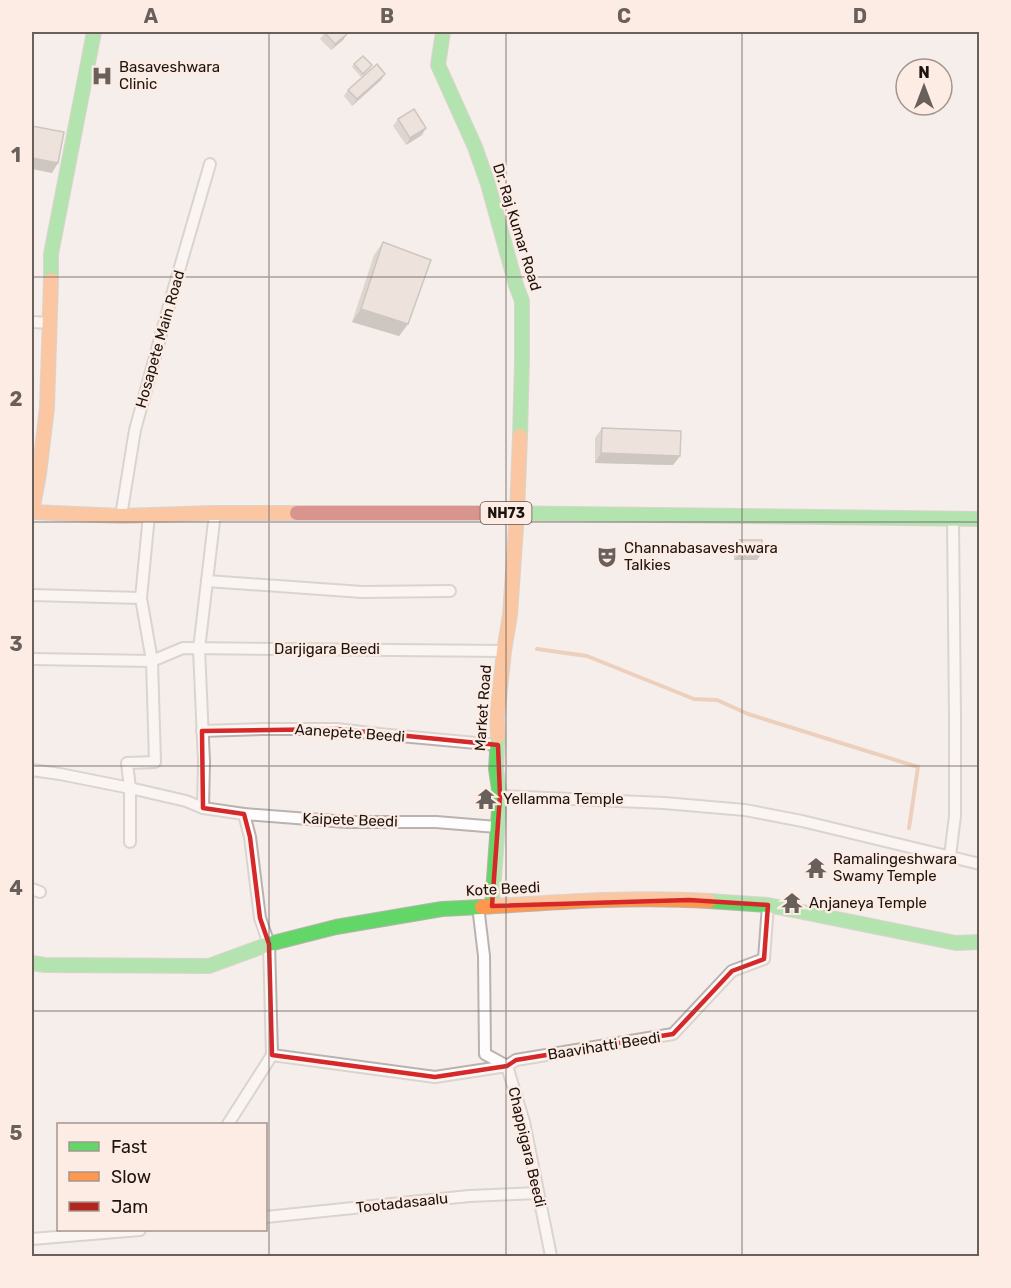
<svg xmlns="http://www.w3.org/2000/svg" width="1011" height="1288" viewBox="0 0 1011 1288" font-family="Rubik,sans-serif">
	<rect width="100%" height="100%" fill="#f6eeea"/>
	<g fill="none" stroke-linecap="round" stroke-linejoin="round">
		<polyline stroke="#e2a887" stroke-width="4" points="537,649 587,656 694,699 717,700 748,714 918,767 909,828"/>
		<defs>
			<g id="street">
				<polyline points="32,322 50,323"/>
				<polyline points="149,515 141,598 152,661 183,648 504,651"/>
				<polyline points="121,516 135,430 173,291 210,164"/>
				<polyline points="207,581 362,592 450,591"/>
				<polyline points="32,595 141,598"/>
				<polyline points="32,659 152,661 155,762 127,763 130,788 130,842"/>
				<polyline points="202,731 262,729 337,729 379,734 498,745"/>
				<polyline points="32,770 60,774 130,788 186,801 203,808 244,814 347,822 436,822 497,827"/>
				<polyline points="500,796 664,803 745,810 802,821 980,864"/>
				<polyline points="203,808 204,762 199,649 215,513"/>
				<polyline points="950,856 955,816 955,718 953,519"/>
				<polyline points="32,889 40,892"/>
				<polyline points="478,906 484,956 485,1054 507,1066 524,1122 551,1256"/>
				<polyline points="272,1055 435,1077 507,1066 516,1060 673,1034 732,971 764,959 768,905"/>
				<polyline points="228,1124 272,1055 269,944 260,918 250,837 244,814"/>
				<polyline points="266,1217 469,1196 538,1193"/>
				<polyline points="32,1239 140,1230"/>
			</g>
			<g id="fast">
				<polyline points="443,32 438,65 475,147 488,184 516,285 522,301 522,361 520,436"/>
				<polyline points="51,280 51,254 94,32"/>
				<polyline points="488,513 980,519"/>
				<polyline points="709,901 768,905 956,943 980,942"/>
				<polyline points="492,906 500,796 496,769 498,736"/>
				<polyline points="32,963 45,965 209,966 269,944 336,927 442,909 482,907"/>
			</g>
			<g id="slow">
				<polyline points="32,512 121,516 215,513 297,513"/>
				<polyline points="32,512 39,474 47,408 51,280"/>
				<polyline points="498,736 497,718 504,651 510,615 517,513 520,436"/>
				<path d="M 482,907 C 557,902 633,896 709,901"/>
			</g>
			<polyline id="jam" points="297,513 488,513"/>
		</defs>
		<use href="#street" stroke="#bab2ae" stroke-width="14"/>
		<use href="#fast" stroke="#bab2ae" stroke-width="16"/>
		<use href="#slow" stroke="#bab2ae" stroke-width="16"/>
		<use href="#jam" stroke="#bab2ae" stroke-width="16"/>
		<use href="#street" stroke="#fefcfc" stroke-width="10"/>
		<use href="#fast" stroke="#63d668" stroke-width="14"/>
		<use href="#slow" stroke="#ff974d" stroke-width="14"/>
		<use href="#jam" stroke="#b3261e" stroke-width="14"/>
	</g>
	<g fill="#c2b6b0">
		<polygon points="325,32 347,34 343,40 331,50 320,39"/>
		<polygon points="354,64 370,69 361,77 352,67"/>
		<polygon points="385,74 381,80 352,106 344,96 348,90"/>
		<polygon points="398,119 422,135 406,145 393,126"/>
		<polygon points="383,242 408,324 399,336 352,322 374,255"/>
		<polygon points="602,428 680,456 673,465 595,463 595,438"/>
		<polygon points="739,540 757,560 734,560 734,546"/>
	</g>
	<g fill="#9e9490">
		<polygon points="347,34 343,40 331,50 335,44"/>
		<polygon points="385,74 381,80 352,106 357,99"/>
		<polygon points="426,128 422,135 406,145 410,138"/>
		<polygon points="32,158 58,163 52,173 32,169"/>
		<polygon points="361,309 408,324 399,336 352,322"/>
		<polygon points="601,453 680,456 673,465 595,463"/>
		<polygon points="739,553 761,554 757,560 734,560"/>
	</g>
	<g fill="#e2d4cd" stroke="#9e9490" stroke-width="1.5">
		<polygon points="324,32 345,32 347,34 335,44"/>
		<polygon points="363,56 372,65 363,74 354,64"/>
		<polygon points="377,64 385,74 357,99 348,90"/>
		<polygon points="414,109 426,128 410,138 398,119"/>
		<polygon points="32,126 64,132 58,163 32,158"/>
		<polygon points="383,242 431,260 408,324 361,309"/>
		<polygon points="602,428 681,431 680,456 601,453"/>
		<polygon points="739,540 762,540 761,554 739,553"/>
	</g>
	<path d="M0 0H1011V1288H0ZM 337,729 L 498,745 L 500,796 L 492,906 L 689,900 L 768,905 L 764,959 L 732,971 L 673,1034 L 516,1060 L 507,1066 L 435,1077 L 272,1055 L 269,944 L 260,918 L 250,837 L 244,814 L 203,808 L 202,731 Z" fill="#f6eeea" fill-opacity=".55" fill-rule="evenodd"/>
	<path fill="none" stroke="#d62828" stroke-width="4.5" stroke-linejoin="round" d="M 337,729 L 498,745 L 500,796 L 492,906 L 689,900 L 768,905 L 764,959 L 732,971 L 673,1034 L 516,1060 L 507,1066 L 435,1077 L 272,1055 L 269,944 L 260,918 L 250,837 L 244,814 L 203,808 L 202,731 Z"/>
	<path fill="none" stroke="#69605c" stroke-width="1.5" stroke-opacity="0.55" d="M 269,32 L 269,1256M 506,32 L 506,1256M 742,32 L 742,1256M 32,277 L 980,277M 32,522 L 980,522M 32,766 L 980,766M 32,1011 L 980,1011"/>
	<defs>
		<symbol id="hospital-bare" viewBox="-9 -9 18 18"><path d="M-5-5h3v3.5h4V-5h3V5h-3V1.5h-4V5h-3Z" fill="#69605c" stroke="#fcece4" stroke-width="2.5" paint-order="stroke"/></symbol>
		<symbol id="theatre-bare" viewBox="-9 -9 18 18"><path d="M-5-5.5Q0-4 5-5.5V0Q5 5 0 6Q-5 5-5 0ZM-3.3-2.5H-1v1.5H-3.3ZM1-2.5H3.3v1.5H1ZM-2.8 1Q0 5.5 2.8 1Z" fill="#69605c" stroke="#fcece4" stroke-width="2.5" paint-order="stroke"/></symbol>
		<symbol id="temple-bare" viewBox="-9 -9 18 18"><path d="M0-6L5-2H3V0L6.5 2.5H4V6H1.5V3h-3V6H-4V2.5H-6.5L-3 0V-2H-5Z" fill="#69605c" stroke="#fcece4" stroke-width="2.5" paint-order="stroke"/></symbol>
	</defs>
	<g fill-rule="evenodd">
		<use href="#hospital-bare" x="87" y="61" width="30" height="30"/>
		<use href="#theatre-bare" x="592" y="542" width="30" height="30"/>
		<use href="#temple-bare" x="471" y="784" width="30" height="30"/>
		<use href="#temple-bare" x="801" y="853" width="30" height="30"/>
		<use href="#temple-bare" x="777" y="888" width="30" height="30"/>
	</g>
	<g text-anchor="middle" stroke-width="5" stroke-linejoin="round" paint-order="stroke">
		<rect fill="#fcece4" stroke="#60554f" stroke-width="1.5" x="480.5" y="502" width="51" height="22" rx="4.5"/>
		<g font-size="14" font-weight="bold" fill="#1d140f">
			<text x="506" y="518">NH73</text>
		</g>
		<g font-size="15" fill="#1d140f" stroke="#fcece4" text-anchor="start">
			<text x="119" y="72">Basaveshwara<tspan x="119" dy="17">Clinic</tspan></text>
			<text x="624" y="553">Channabasaveshwara<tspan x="624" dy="17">Talkies</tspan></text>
			<text x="503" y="804">Yellamma Temple</text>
			<text x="833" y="864">Ramalingeshwara<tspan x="833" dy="17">Swamy Temple</tspan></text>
			<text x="809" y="908">Anjaneya Temple</text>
		</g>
		<g font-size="15" fill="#1d140f" stroke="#fcece4">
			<text transform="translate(517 227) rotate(73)" y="5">Dr. Raj Kumar Road</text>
			<text transform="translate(160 339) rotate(-74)" y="5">Hosapete Main Road</text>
			<text x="327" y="654">Darjigara Beedi</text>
			<text transform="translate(483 708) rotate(-86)" y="5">Market Road</text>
			<text transform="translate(350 733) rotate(4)" y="5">Aanepete Beedi</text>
			<text transform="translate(350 820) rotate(2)" y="5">Kaipete Beedi</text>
			<text transform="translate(503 889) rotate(-3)" y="5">Kote Beedi</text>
			<text transform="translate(604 1046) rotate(-9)" y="5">Baavihatti Beedi</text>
			<text transform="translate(527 1147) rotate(77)" y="5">Chappigara Beedi</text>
			<text transform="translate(402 1203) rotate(-6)" y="5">Tootadasaalu</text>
		</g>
	</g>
	<rect width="1011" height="1288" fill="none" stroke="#fcece4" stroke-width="66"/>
	<rect x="57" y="1123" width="210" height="108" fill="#fcece4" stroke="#a3968f" stroke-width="1.5"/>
	<rect x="69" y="1142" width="30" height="9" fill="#63d668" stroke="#a3968f" stroke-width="1.5"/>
	<text x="111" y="1153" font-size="18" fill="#1d140f">Fast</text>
	<rect x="69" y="1172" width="30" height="9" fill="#ff974d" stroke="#a3968f" stroke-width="1.5"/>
	<text x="111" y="1183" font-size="18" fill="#1d140f">Slow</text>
	<rect x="69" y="1202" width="30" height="9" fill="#b3261e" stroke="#a3968f" stroke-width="1.5"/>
	<text x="111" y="1213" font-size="18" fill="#1d140f">Jam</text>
	<g transform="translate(924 87)"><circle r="28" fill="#fcece4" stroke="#a3968f" stroke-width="1.5"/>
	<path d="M0-4.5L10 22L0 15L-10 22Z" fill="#69605c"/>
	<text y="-9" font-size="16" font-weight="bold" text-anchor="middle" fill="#1d140f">N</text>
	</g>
	<rect x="33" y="33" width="945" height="1222" fill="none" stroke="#69605c" stroke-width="2"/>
	<g font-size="20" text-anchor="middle" font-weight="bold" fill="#69605c">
		<text x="151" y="23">A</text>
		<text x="387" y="23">B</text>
		<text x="624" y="23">C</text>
		<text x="860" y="23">D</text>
		<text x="16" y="162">1</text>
		<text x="16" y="406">2</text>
		<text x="16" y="651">3</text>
		<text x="16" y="895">4</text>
		<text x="16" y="1140">5</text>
	</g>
</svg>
